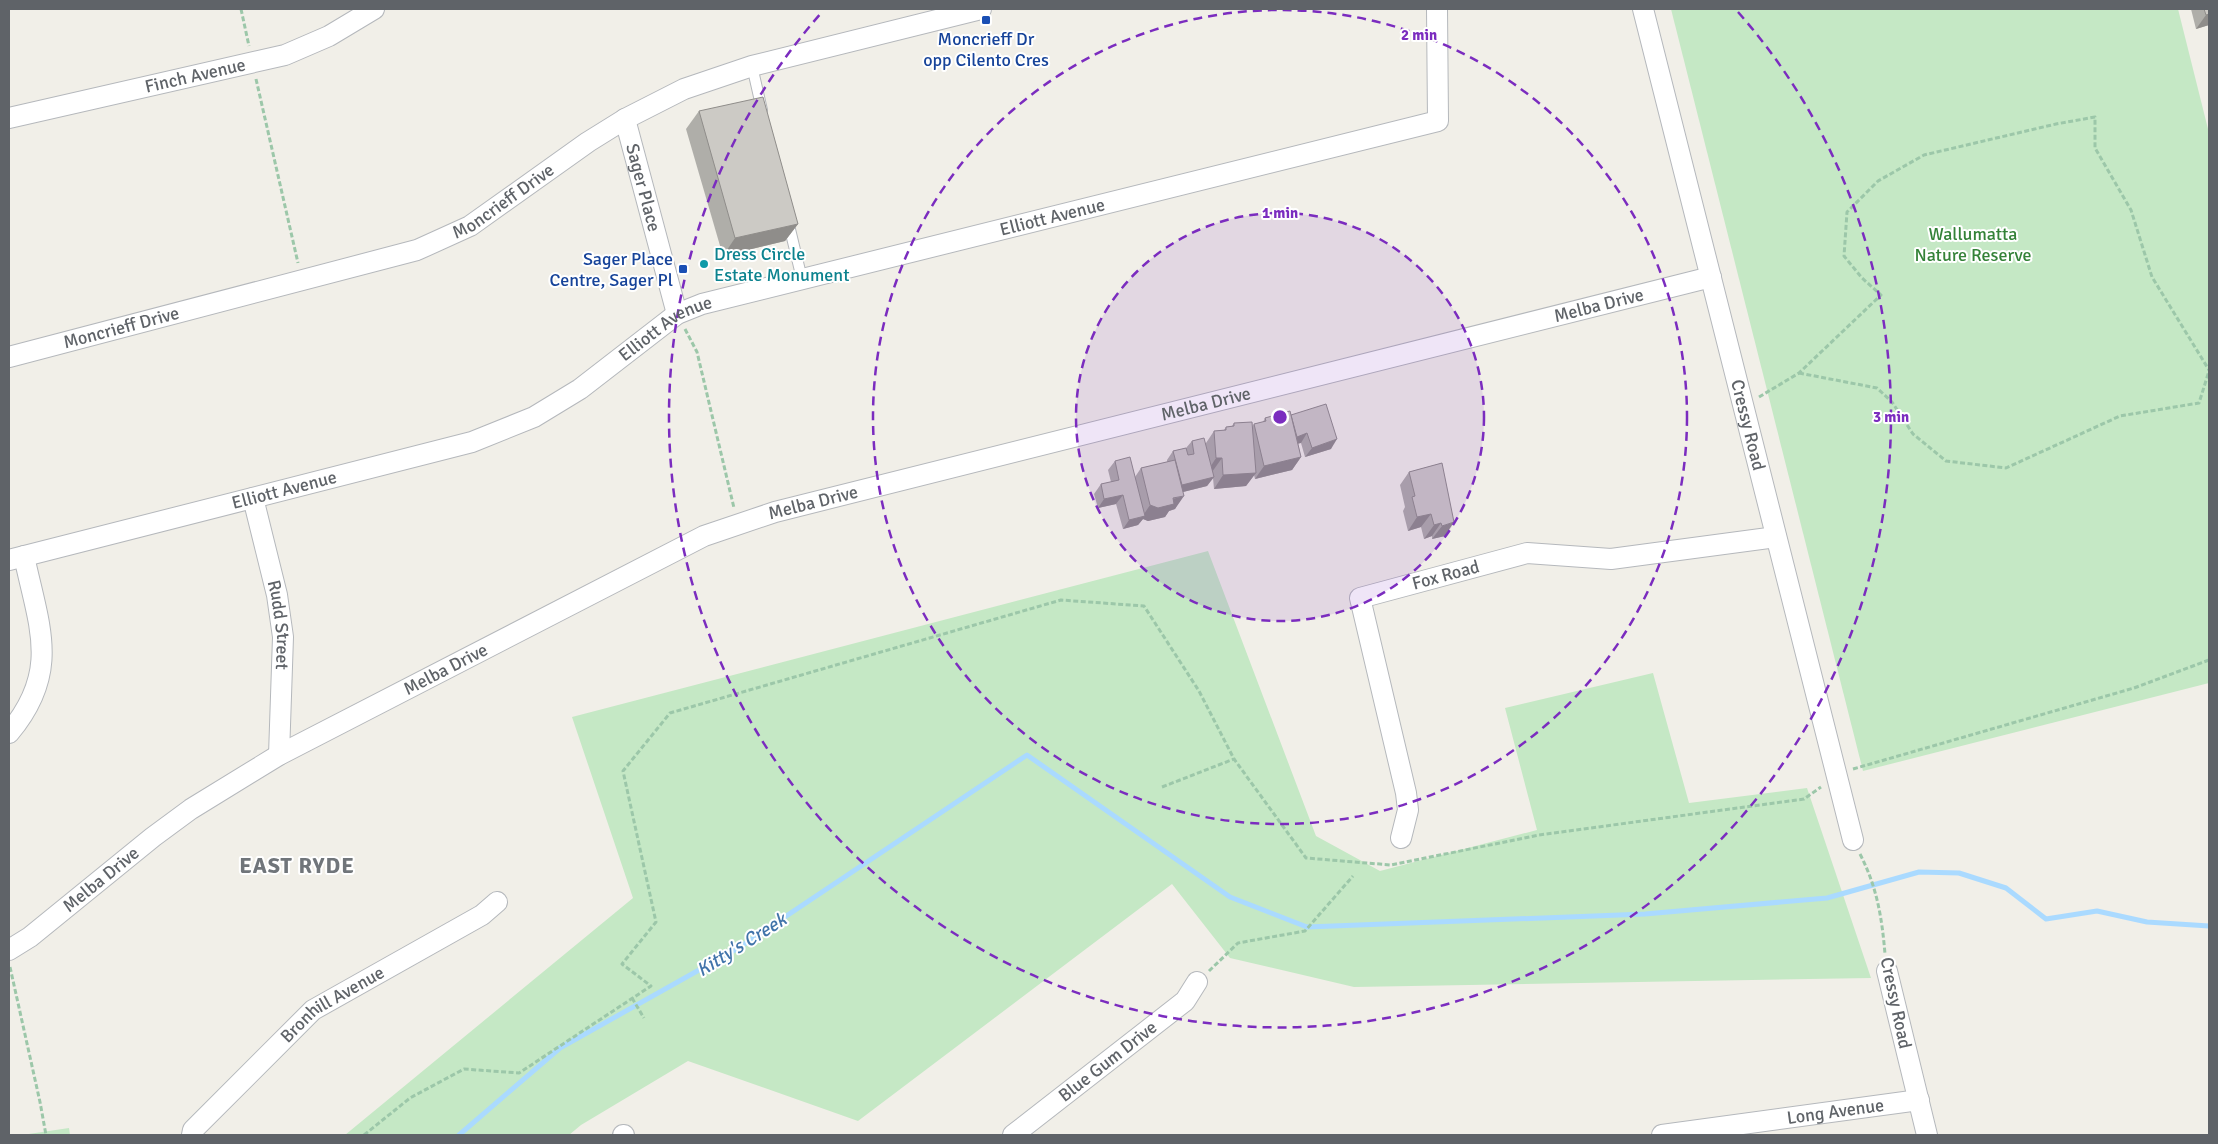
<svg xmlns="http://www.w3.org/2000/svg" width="2218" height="1144" viewBox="0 0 2218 1144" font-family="Signika,sans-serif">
	<rect width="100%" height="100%" fill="#f1efe8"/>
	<g fill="#c5e8c5">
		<polygon points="1671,9 2178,9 2209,133 2209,683 1863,771"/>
		<polygon points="1208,551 1316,836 1380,871 1537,830 1505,708 1653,673 1689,803 1807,788 1871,978 1354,987 1230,958 1172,884 858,1121 688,1061 581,1125 569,1135 345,1135 633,898 572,717"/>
		<polygon points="69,1128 70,1135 22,1135"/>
	</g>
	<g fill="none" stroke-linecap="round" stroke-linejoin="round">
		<polyline stroke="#aadaff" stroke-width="5" points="459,1135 560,1048 740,947 1027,755 1230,897 1307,927 1645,914 1827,898 1919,872 1959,873 2006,888 2046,919 2097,911 2147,922 2209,926"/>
		<defs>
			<g id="service">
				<polyline points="752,66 762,110"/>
				<polyline points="788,221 802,279"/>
			</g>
			<g id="minor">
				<path id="s1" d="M 1643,9 L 1853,840"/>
				<path id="s2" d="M 9,118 L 285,55 L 329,36 L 374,9"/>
				<path id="s3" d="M 625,119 L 677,314"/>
				<path id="s4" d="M 9,357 L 417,250 L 470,226 L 588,142 L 625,119 L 684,89 L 752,66 L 981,9"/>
				<path id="s5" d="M 253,498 L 277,595 L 283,637 L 279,755"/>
				<path id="s6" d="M 9,560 L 472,442 L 534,417 L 580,389 L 677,314 L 702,304 L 1438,121 L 1437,9"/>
				<path d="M 9,733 C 61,671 39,627 24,556"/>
				<path id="s7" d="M 1401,838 L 1408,810 L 1406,793 L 1360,598 L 1527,553 L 1611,559 L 1776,537"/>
				<path id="s8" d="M 9,950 L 30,937 L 153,837 L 191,809 L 279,755 L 704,536 L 775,512 L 1711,277"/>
				<polyline points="1887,971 1927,1135"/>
				<path id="s9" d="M 192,1135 L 193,1130 L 313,1010 L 482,915 L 497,902"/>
				<polyline points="623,1135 624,1135"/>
				<path id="s10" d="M 1013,1135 L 1185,1001 L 1197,982"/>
				<path id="s11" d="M 1662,1135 L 1919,1100"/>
			</g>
		</defs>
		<use href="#service" stroke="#b5b8bc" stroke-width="12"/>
		<use href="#minor" stroke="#b5b8bc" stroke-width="22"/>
		<g stroke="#9cc7a9" stroke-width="3" stroke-dasharray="5 2.5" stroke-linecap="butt">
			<polyline points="241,9 249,46"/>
			<polyline points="256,79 298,263"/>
			<polyline points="685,329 697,352 734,508"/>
			<polyline points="1799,373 1877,388 1892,402 1913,434 1946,461 2006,468 2120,416 2199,403 2209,371"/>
			<polyline points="1759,397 1799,373 1881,295 1862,278 1844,256 1847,212 1878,181 1924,155 2056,124 2095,117 2095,148 2131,210 2152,277 2209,370"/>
			<polyline points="1853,769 2134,688 2209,660"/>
			<polyline points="1162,787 1234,759"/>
			<path d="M 1860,854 C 1877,887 1882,918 1885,954"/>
			<polyline points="10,967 40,1102 46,1135"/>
			<polyline points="1209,971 1238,943 1305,931 1353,876"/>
			<polyline points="632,998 644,1018"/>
			<polyline points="364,1135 410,1098 464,1069 519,1073 651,986 622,964 656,922 623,771 670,713 1061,600 1144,606 1199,691 1234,759 1306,858 1391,865 1539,835 1804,799 1821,787"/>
		</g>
		<use href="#service" stroke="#fff" stroke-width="10"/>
		<use href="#minor" stroke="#fff" stroke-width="20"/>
	</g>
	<g fill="#afaea9">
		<polygon points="2191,9 2209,9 2209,25 2196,29"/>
		<polygon points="699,111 798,224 785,241 723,256 686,129"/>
		<polygon points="1291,415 1331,449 1305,457 1301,443 1298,443 1301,457 1292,470 1255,479 1254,475 1246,486 1214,489 1213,478 1207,486 1183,492 1175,509 1169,511 1165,517 1148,521 1143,519 1138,525 1123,529 1116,504 1098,508 1094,494 1101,484 1111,482 1108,470 1115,461 1135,477 1141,468 1167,462 1167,460 1173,451 1186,448 1192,441 1206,443 1214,431 1224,430 1226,427 1232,426 1234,423 1252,427 1254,424 1263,422 1265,418"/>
		<polygon points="1442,463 1445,536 1432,539 1432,536 1424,539 1421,527 1408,531 1403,511 1405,507 1400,485 1409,472"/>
	</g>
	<g fill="#8f8d8a">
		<polygon points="2209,14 2209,25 2196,29 2206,15"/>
		<polygon points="798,224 785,241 723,256 735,238"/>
		<polygon points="1307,433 1301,443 1290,446 1297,437"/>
		<polygon points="1337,439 1331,449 1305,457 1312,448"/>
		<polygon points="1301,457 1292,470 1255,479 1264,466"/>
		<polygon points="1216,458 1222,458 1212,472 1207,472"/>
		<polygon points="1256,473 1246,486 1214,489 1223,475"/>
		<polygon points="1214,477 1207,486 1175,494 1181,485"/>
		<polygon points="1123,495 1116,504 1098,508 1104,499"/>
		<polygon points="1184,496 1175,509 1169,511 1165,517 1148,521 1143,519 1138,525 1123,529 1129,520 1142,517 1150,505"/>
		<polygon points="1431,514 1421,527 1408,531 1417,517"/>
		<polygon points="1454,522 1445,536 1432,539 1442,526"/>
		<polygon points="1441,523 1432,536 1424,539 1434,525"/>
	</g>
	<g fill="#cccac5" stroke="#8f8d8a">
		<polygon points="2204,9 2209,9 2209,14 2206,15"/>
		<polygon points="763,97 798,224 735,238 699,111"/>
		<polygon points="1326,404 1337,439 1312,448 1307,433 1297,437 1291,415"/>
		<polygon points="1290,411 1301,457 1264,466 1254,424 1266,421 1265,418"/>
		<polygon points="1252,422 1256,473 1223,475 1222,458 1216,458 1214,431 1226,430 1226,427 1234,426 1234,423"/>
		<polygon points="1204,438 1214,477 1182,485 1173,451 1186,448 1188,455 1194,454 1192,441"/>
		<polygon points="1130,457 1145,516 1129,520 1123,495 1104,499 1101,484 1119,480 1115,461"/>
		<polygon points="1175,460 1184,496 1173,498 1174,504 1158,508 1150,505 1141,468"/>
		<polygon points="1442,463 1454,522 1442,526 1441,523 1434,525 1431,514 1417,517 1412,497 1415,496 1409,472"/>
	</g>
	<circle cx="1280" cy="417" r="204" fill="#7b2cbf" fill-opacity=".12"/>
	<g fill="none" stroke="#7b2cbf" stroke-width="2.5" stroke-dasharray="9 6">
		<circle cx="1280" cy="417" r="204"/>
		<circle cx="1280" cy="417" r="407"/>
		<path d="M1738 12A611 611 0 1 1 822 12"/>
	</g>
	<g fill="#1a4fb4" stroke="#fff" stroke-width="2">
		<rect x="981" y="15" width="10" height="10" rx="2.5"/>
		<rect x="678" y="264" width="10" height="10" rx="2.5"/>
	</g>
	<circle fill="#0f9aa8" stroke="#fff" stroke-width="2" cx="704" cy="264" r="5"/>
	<g text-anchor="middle" stroke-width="4" stroke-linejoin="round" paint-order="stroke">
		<g font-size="18" fill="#164399" stroke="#fff">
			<text x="986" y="45">Moncrieff Dr<tspan x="986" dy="21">opp Cilento Cres</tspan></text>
			<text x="673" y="265" text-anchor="end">Sager Place<tspan x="673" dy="21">Centre, Sager Pl</tspan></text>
		</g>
		<g font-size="18" fill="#5f6368" stroke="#fff">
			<text dy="6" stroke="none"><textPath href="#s2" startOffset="191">Finch Avenue</textPath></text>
			<text dy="6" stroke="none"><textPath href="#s3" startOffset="71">Sager Place</textPath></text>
			<text dy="6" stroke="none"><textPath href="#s4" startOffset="521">Moncrieff Drive</textPath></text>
			<text dy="6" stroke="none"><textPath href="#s6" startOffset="1109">Elliott Avenue</textPath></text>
			<text dy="6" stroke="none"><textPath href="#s8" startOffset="1736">Melba Drive</textPath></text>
			<text dy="6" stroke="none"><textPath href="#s4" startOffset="116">Moncrieff Drive</textPath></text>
			<text dy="6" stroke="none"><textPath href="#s6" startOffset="704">Elliott Avenue</textPath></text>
			<text dy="6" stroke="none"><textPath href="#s8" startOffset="1331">Melba Drive</textPath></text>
			<text dy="6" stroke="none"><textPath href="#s1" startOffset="429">Cressy Road</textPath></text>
			<text dy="6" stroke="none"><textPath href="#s6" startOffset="284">Elliott Avenue</textPath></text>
			<text dy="6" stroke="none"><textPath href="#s8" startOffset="926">Melba Drive</textPath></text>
			<text dy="6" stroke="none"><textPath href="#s7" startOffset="335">Fox Road</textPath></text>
			<text dy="6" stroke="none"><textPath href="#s5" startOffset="130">Rudd Street</textPath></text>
			<text dy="6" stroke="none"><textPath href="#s8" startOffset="521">Melba Drive</textPath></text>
			<text dy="6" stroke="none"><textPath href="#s8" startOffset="116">Melba Drive</textPath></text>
			<text transform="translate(1896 1003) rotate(78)" y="6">Cressy Road</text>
			<text dy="6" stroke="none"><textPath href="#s9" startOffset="194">Bronhill Avenue</textPath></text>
			<text dy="6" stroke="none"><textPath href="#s10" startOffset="120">Blue Gum Drive</textPath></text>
			<text dy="6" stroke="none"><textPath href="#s11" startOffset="175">Long Avenue</textPath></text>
		</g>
		<g font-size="18" fill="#348238" stroke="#fff">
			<text x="1973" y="240">Wallumatta<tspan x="1973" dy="21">Nature Reserve</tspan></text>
		</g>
		<g font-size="18" fill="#0d838f" stroke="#fff" text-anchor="start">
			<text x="714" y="260">Dress Circle<tspan x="714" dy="21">Estate Monument</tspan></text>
		</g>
		<g font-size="19" font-style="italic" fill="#4174aa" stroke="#fff">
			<text transform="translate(741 944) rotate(-32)" y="7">Kitty's Creek</text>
		</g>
		<g font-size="22" font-weight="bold" letter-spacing="1" fill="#70757a" stroke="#fff">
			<text x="297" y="873">EAST RYDE</text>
		</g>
	</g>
	<circle cx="1280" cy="417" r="8" fill="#7b2cbf" stroke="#fff" stroke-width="2.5"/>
	<g font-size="15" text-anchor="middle" font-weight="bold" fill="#7b2cbf" stroke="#fff" stroke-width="4" stroke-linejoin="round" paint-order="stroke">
		<text x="1419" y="40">2 min</text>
		<text x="1280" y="218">1 min</text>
		<text x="1891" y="422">3 min</text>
	</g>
	<rect width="2218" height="1144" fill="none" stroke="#5f6368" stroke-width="20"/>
</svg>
